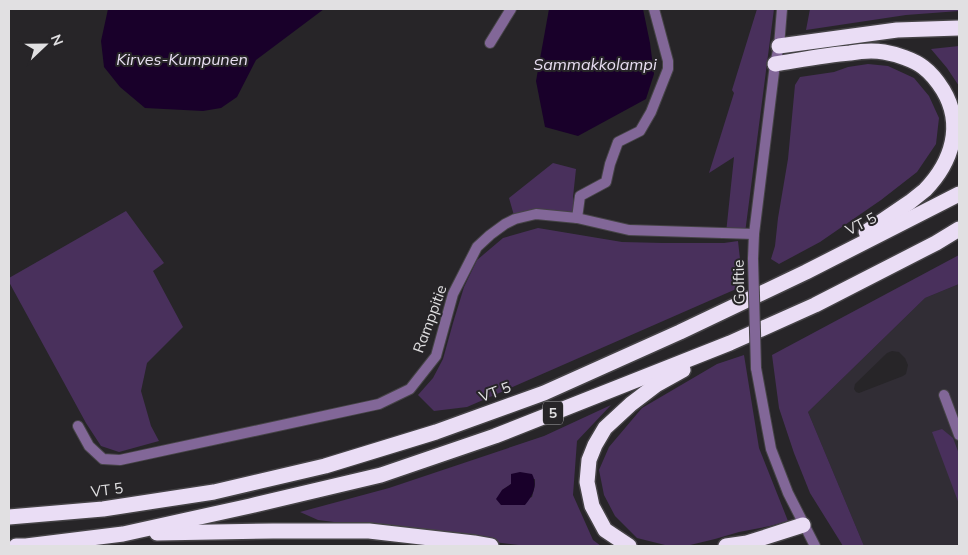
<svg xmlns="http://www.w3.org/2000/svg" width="968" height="555" viewBox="0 0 968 555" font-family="Mulish,sans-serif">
	<rect width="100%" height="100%" fill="#272528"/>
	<path fill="#312d35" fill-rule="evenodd" d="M 959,284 L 959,546 L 864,546 L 808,412 L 925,298 ZM 892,351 L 899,352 L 905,358 L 908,365 L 906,374 L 903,376 L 859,393 L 856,392 L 854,389 L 855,384 L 887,353 Z"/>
	<g fill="#49305c" fill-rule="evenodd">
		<polygon points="757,9 774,9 745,233 726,233 734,157 709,173 734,93 732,90"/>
		<polygon points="810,9 959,9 959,11 906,15 806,30"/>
		<polygon points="959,46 959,86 947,68 931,49"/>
		<polygon points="868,64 888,66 914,78 929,96 939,118 936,144 917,172 881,200 820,242 779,264 771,259 775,246 778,218 788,159 795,85 800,77 834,72 848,67"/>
		<polygon points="553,163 576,169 573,197 577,218 515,219 509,198"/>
		<polygon points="126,211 164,263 153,271 183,327 147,363 141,391 151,426 159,441 119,452 101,446 86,423 9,282 9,278"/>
		<polygon points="538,228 622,242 663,243 724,243 738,241 743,286 467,407 434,411 418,395 433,378 443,359 453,323 464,287 477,260 503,238"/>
		<polygon points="959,255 959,284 925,298 808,412 864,546 843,546 810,493 794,453 779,408 772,355"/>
		<polygon points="744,355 759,448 788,521 770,526 739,532 715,539 686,546 665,545 637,538 615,516 604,495 599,470 609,447 642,408 717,364"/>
		<path d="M 611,405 L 577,441 L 573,495 L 593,540 L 601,546 L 527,546 L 318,520 L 300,512 L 389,488 L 544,436 ZM 535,479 L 535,485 L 532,497 L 512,504 L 501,505 L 502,490 L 511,484 Z"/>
		<polygon points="942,429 953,438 959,454 959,504 932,432"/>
	</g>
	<g fill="#19002a">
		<polygon points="108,9 324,9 256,60 237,97 221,108 203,111 145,108 120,87 104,67 101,41"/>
		<polygon points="549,9 643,9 650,43 654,74 646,99 578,136 545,127 536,81"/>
		<path d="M 520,472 L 532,474 C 538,485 533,496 525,505 L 501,505 L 496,499 L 502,490 L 511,484 L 511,474 Z"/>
	</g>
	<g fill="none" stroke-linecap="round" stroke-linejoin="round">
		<defs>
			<g id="minor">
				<polyline points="490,43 511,9"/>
				<polyline points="577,218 580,196 606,182 610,164 618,142 640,131 651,112 668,69 668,61 654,9"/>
				<polyline points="944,395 959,435"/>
				<polyline points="78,426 89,446 103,459 120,460 379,404 410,389 436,356 453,294 477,247 490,235 505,224 515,219 536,214 577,218 629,230 754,234"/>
			</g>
			<g id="tertiary">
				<polyline points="753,259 754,234 775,64 779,46 782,9"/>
				<polyline points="756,368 771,449 788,493 815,546"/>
			</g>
			<g id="motorway">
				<polyline points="779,46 897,30 959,28"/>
				<path d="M 775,64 C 800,60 825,55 850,53 C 861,51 873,50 884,52 C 896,54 914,60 923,67 C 931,73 938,82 943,90 C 964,125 952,162 925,190 C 920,194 915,198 910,202 C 895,212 881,222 866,232"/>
				<polyline points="9,517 103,509 214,492 325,466 436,432 544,393 680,332 806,272 959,194"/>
				<polyline points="157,533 273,531 369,531 474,543 491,546"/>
				<polyline points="16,546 26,546 123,534 250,506 381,475 495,436 730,343 815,305 936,243 959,229"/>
				<polyline points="629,546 605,530 592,506 587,482 589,460 595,445 605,428 631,404 656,385 683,370"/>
				<polyline points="726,546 747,543 803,525"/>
			</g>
		</defs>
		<use href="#minor" stroke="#454346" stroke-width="12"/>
		<use href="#tertiary" stroke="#454346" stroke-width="12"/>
		<use href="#motorway" stroke="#454346" stroke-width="18"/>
		<use href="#minor" stroke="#826798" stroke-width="10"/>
		<use href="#tertiary" stroke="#826798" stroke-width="10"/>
		<use href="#motorway" stroke="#eaddf5" stroke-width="15"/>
		<defs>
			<polyline id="tertiary-bridge" points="753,259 756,368"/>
		</defs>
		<use href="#tertiary-bridge" stroke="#454346" stroke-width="12" stroke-linecap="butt"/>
		<use href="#tertiary-bridge" stroke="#826798" stroke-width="10"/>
	</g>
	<g text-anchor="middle" stroke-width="4" stroke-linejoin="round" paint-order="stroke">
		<rect fill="#272528" stroke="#a9a8aa" stroke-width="1" x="543" y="401.5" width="20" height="23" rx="4"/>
		<g font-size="14" font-weight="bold" fill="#e1e0e2">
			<text x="553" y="418">5</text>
		</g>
		<g font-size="15" fill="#e1e0e2" stroke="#272528">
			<text transform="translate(861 224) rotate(-27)" y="5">VT 5</text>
			<text transform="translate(739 282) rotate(-91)" y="5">Golftie</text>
			<text transform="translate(430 319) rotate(-70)" y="5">Ramppitie</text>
			<text transform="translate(495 392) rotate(-20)" y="5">VT 5</text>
			<text transform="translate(107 490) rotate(-7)" y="5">VT 5</text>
		</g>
		<g font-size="16" font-style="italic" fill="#e8def2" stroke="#272528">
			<text x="182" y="65">Kirves-Kumpunen</text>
			<text x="595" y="70">Sammakkolampi</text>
		</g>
	</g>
	<rect width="968" height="555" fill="none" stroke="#e1e0e2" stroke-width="20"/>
	<g transform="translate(45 45) rotate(68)" stroke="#272528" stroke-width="4" paint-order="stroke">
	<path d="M0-4L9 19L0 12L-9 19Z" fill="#e1e0e2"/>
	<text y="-8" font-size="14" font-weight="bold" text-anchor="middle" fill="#e1e0e2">N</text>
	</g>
</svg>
